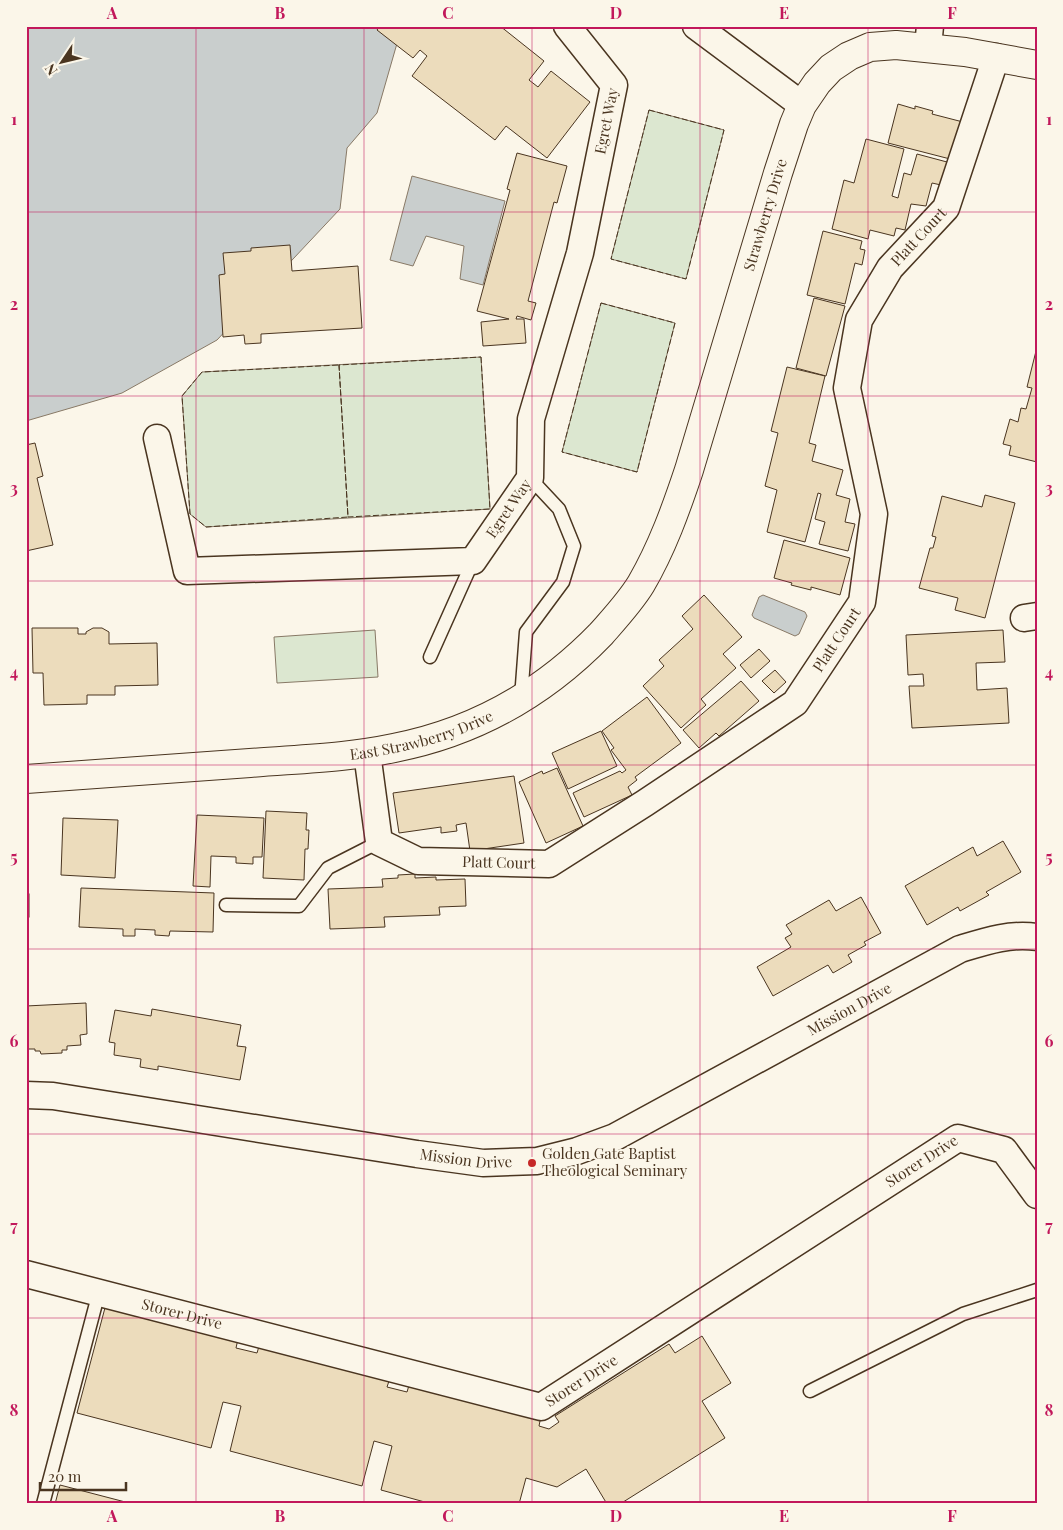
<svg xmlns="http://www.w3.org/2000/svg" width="1063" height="1530" viewBox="0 0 1063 1530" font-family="'Playfair Display',serif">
	<rect width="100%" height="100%" fill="#fbf6e9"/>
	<g fill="#dce7d0" stroke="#887966">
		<polygon points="649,110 724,130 686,279 611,259"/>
		<polygon points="601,303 675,323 637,472 562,452"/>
		<polygon points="481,357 490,509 206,527 190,514 182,396 202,372"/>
		<polygon points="375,630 378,677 277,683 274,637"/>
	</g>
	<g fill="#c9cecd" stroke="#887966">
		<polygon points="26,26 402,26 377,113 347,148 340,209 217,340 122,393 26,421"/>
		<polygon points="412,176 505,201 483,285 460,279 464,246 426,236 413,266 390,260"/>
		<polygon points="763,595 805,612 807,616 799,634 795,636 754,618 752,615 759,597"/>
	</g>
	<g fill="#ecdcbc" stroke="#4a3520">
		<polygon points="380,26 500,26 544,61 529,80 538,87 551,71 590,102 547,158 506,126 495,140 412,76 427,56 420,50 413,58 377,30"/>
		<polygon points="898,104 915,109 915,106 933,111 932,114 963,122 954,160 888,143"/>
		<polygon points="866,139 904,149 892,196 898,198 904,173 911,175 917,154 947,162 941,185 932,183 926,206 911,204 905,230 896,228 894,236 870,230 868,239 832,229 844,180 854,183"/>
		<polygon points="517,153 567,166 557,203 554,202 528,301 536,303 531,320 517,316 516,319 524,319 526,343 483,346 481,322 509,319 477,311 510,190 507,189"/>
		<polygon points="823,231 862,241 860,249 865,250 862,265 855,263 845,304 807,295"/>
		<polygon points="290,245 292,271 358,266 362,328 261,334 261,343 245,344 244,335 223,337 219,275 225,274 223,253 251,251 251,248"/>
		<polygon points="814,298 845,306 826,376 796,368"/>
		<polygon points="1037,347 1037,462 1009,455 1011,446 1003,444 1010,419 1018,422 1021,408 1026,409 1032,388 1027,387"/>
		<polygon points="787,367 825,376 809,443 816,445 812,461 843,470 836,495 850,499 845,522 855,524 848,551 819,544 825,522 815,519 821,494 818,493 805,542 767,532 777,490 765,486 778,433 771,431"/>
		<polygon points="35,443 43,476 37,478 53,545 26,551 26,445"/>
		<polygon points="985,495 1015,503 985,618 955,610 958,598 919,588 930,548 933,548 936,537 932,536 942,496 982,507"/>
		<polygon points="784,540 850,558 840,595 811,587 811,590 791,585 792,583 774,578"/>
		<polygon points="704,595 742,637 723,654 736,668 701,699 706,705 681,728 643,686 664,666 659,660 693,629 682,616"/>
		<polygon points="32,628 78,628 78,634 86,634 86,632 93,628 102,628 109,632 109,644 157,643 158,685 115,686 115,695 87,695 87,704 44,705 43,673 33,673"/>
		<polygon points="1003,630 1005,662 976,663 977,690 1007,688 1009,723 912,728 909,686 924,686 923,674 908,675 906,635"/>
		<polygon points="759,649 770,661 751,678 740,665"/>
		<polygon points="775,670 786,682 774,693 762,681"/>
		<polygon points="741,681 759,701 719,736 716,733 699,748 683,730"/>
		<polygon points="647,697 681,743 635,777 637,780 628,787 632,795 584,817 573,793 620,771 622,773 626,770 611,750 614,748 602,731"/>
		<polygon points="601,731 617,766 568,789 552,753"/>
		<polygon points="557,768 583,826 546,843 519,782 542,771 543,774"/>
		<polygon points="514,776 524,843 470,851 466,823 456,825 457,831 441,833 441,827 399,833 393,793"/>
		<polygon points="266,811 307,813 306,830 309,830 308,849 305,849 304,880 263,878"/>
		<polygon points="197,815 264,818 262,857 253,857 253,864 236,863 236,857 211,856 210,887 193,886"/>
		<polygon points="63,818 118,820 115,878 61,875"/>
		<polygon points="1003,841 1021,872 986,892 989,895 960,911 958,907 927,925 905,886 973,847 977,856"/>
		<polygon points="415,874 415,878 436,877 436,880 465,879 466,906 439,907 440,915 384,917 385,927 330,929 328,889 383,887 382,879 398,878 398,875"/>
		<polygon points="81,888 214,893 213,932 170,931 169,936 155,935 155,930 135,929 135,936 123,936 123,929 79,927"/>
		<rect x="26" y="894" width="3" height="23"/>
		<polygon points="861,897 881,933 864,942 866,945 848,955 852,962 833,973 828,965 773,996 757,967 791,947 785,938 792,934 786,925 829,900 836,911"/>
		<polygon points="86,1003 87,1034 80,1035 81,1045 67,1046 67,1050 62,1050 62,1053 41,1054 40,1051 35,1051 35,1049 28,1049 28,1052 26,1052 26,1006"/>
		<polygon points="152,1009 241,1025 237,1046 246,1047 240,1080 158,1066 158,1070 140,1067 141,1059 114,1055 115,1043 109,1042 115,1010 151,1016"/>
		<polygon points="106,1304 238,1339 236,1348 257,1353 260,1343 390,1378 387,1387 407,1392 410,1382 541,1416 539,1426 549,1429 559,1422 555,1416 669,1344 675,1353 702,1336 731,1383 702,1401 725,1438 620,1504 607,1504 586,1469 557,1487 526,1478 519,1504 432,1504 381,1490 392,1446 374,1441 362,1486 230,1451 241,1406 223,1402 211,1448 77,1413"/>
		<polygon points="60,1485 133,1504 55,1504"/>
	</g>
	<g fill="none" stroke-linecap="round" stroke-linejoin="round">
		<defs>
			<g id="lane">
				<polyline points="430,657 473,561"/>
				<polyline points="521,698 526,632 563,582 574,546 559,509 530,478"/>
				<polyline points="226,905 299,906 328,868 379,842"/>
				<polyline points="810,1391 963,1314 1037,1290"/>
				<polyline points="43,1504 99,1292"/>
			</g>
			<g id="street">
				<polyline points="696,26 802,105"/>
				<polyline points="928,47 930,26"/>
				<path id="s1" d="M 157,438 L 187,571 L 473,561 L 530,478 L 531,419 L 580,253 L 614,85 L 567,26"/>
				<polyline points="1024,618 1037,616"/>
				<path id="s2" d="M 367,753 L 379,842 L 418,861 L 549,864 L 645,803 L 795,703 L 862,602 L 874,514 L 847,388 L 859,320 L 890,268 L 946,208 L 996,57"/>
				<path id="s3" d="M 26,1095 L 53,1096 L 417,1154 L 483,1163 L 537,1161 L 577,1151 L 615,1137 L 960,949 C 986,941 1010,933 1037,937"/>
				<path id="s4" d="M 26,1274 L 541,1407 L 958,1138 L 1004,1150 L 1037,1195"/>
			</g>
			<g id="secondary">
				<path id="s5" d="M 26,779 C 101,773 176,768 250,763 C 298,759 347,758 394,748 C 476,732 543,694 601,634 C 615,618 630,602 641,584 C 662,548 676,509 689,470 L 778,173 L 794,124 L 802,105 L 817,83 L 831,68 L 849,56 L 870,47 L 896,45 L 965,52 L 1037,65"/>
			</g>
		</defs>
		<use href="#lane" stroke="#4a3520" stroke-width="15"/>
		<use href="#street" stroke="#4a3520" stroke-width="29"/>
		<use href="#secondary" stroke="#4a3520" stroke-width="30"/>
		<use href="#lane" stroke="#fbf6e9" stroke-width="12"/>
		<use href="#street" stroke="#fbf6e9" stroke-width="26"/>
		<use href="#secondary" stroke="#fbf6e9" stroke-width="28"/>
		<g stroke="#4a3520" stroke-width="1" stroke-dasharray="6 2.5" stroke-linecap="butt">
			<polygon points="649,110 724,130 686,279 611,259"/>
			<polygon points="601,303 675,323 637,472 562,452"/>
			<polygon points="481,357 490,509 348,517 339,365"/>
			<polygon points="339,365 348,517 206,527 190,514 182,396 202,372"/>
		</g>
	</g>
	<path fill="none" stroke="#c2185b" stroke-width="1" stroke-opacity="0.55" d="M 196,26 L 196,1504M 364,26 L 364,1504M 532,26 L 532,1504M 700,26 L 700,1504M 868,26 L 868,1504M 26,212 L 1037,212M 26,396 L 1037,396M 26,581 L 1037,581M 26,765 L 1037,765M 26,949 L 1037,949M 26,1134 L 1037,1134M 26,1318 L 1037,1318"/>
	<circle fill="#c62828" stroke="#fbf6e9" stroke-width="2" cx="532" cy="1163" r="5"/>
	<g text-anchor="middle" stroke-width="4" stroke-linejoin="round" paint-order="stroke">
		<g font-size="15" fill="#4a3520" stroke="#fbf6e9">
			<text dy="5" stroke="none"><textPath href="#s1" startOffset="890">Egret Way</textPath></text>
			<text dy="5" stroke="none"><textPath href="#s5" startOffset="1064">Strawberry Drive</textPath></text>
			<text dy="5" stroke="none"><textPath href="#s2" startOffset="1069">Platt Court</textPath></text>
			<text dy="5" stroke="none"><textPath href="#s1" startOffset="486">Egret Way</textPath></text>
			<text dy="5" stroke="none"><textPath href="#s2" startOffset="634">Platt Court</textPath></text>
			<text dy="5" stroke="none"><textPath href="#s5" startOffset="399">East Strawberry Drive</textPath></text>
			<text dy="5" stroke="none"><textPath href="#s2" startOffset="214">Platt Court</textPath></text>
			<text dy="5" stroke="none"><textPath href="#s3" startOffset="865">Mission Drive</textPath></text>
			<text dy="5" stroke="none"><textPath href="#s3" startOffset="445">Mission Drive</textPath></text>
			<text dy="5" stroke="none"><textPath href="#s4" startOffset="985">Storer Drive</textPath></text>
			<text dy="5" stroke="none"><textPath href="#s4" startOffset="161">Storer Drive</textPath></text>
			<text dy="5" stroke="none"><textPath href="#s4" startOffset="580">Storer Drive</textPath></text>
		</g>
		<g font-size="15" fill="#4a3520" stroke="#fbf6e9" text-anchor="start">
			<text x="542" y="1159">Golden Gate Baptist<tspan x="542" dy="17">Theological Seminary</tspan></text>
		</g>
	</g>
	<rect width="1063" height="1530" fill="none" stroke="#fbf6e9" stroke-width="55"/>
	<g transform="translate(62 62) rotate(235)" stroke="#fbf6e9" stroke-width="4" paint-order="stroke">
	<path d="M0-4L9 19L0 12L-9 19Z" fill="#4a3520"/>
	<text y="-8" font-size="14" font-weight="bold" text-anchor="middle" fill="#4a3520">N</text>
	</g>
	<path d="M40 1482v8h86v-8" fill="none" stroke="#4a3520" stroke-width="2.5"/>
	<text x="48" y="1482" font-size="15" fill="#4a3520" stroke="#fbf6e9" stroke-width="4" paint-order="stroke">20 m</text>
	<rect x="28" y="28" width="1008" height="1474" fill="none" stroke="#c2185b" stroke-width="2"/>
	<g font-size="16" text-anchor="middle" font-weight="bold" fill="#c2185b">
		<text x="112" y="19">A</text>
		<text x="280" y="19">B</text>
		<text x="448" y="19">C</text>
		<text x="616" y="19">D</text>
		<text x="784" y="19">E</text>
		<text x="952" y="19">F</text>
		<text x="14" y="125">1</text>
		<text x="1049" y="125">1</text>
		<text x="14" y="310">2</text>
		<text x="1049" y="310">2</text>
		<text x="14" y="494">3</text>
		<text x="1049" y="494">3</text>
		<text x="14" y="678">4</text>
		<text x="1049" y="678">4</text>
		<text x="14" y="863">5</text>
		<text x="1049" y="863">5</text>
		<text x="14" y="1047">6</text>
		<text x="1049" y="1047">6</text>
		<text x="14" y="1232">7</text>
		<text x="1049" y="1232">7</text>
		<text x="14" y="1416">8</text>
		<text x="1049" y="1416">8</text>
		<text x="112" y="1522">A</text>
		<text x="280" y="1522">B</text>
		<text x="448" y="1522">C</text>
		<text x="616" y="1522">D</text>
		<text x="784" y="1522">E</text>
		<text x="952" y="1522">F</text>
	</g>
</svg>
